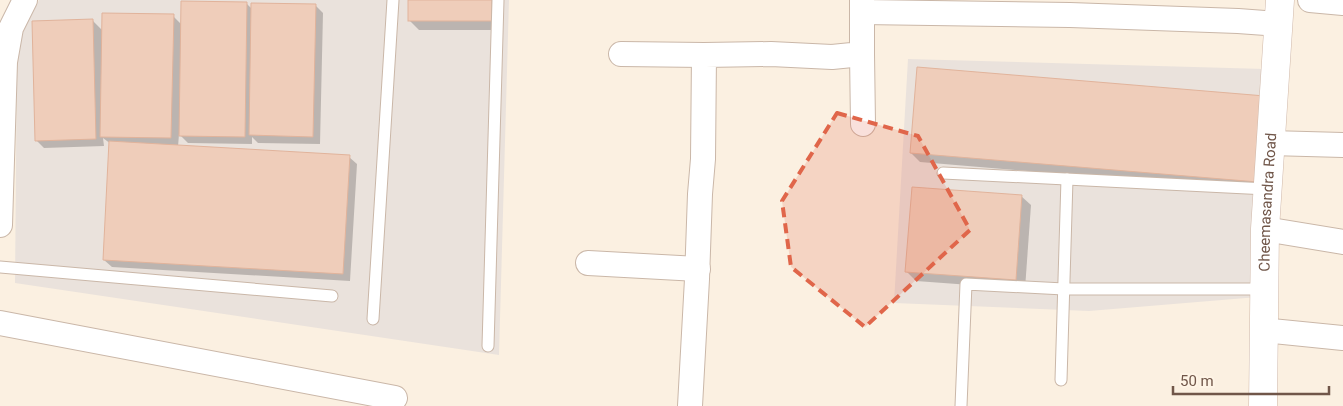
<svg xmlns="http://www.w3.org/2000/svg" width="1343" height="406" viewBox="0 0 1343 406" font-family="Roboto,sans-serif">
	<rect width="100%" height="100%" fill="#fbf0e1"/>
	<g fill="#eae2dc">
		<polygon points="39,0 509,0 499,355 15,283 17,42"/>
		<polygon points="908,59 1265,69 1258,297 1089,311 894,303"/>
	</g>
	<g fill="#0003">
		<polygon points="409,0 501,0 501,30 419,30 409,20"/>
		<polygon points="247,4 252,9 315,5 323,13 320,144 258,143 252,137 252,144 188,143 179,134 178,147 349,157 357,164 350,281 112,267 104,260 111,144 103,138 104,146 44,148 36,140 93,21 103,31 173,16 182,25"/>
		<polygon points="1264,97 1267,191 920,162 911,153"/>
		<polygon points="1021,196 1031,205 1025,289 916,281 907,272"/>
	</g>
	<g fill="#efcdba" stroke="#e1b39b">
		<rect x="408" y="0" width="84" height="21"/>
		<polygon points="181,1 247,2 245,137 179,136"/>
		<polygon points="251,3 316,4 313,137 249,135"/>
		<polygon points="102,13 174,14 171,138 100,137"/>
		<polygon points="93,19 96,139 35,141 32,21"/>
		<polygon points="917,67 1265,96 1258,182 910,153"/>
		<polygon points="109,141 350,155 343,274 103,260"/>
		<polygon points="912,187 1022,195 1016,280 905,272"/>
	</g>
	<g fill="none" stroke-linecap="round" stroke-linejoin="round">
		<defs>
			<g id="lane">
				<polyline points="943,173 1267,189"/>
				<polyline points="0,267 332,296"/>
				<polyline points="373,319 393,0"/>
				<polyline points="488,346 498,0"/>
				<polyline points="1061,380 1067,179"/>
				<polyline points="961,406 966,284 1064,289 1264,289"/>
			</g>
			<g id="street">
				<polyline points="1310,0 1343,3"/>
				<polyline points="862,12 1070,15 1238,21 1279,24"/>
				<polyline points="621,54 704,55"/>
				<polyline points="862,54 863,124"/>
				<polyline points="1270,143 1343,145"/>
				<polyline points="0,225 5,62 11,28 25,0"/>
				<polyline points="1265,229 1343,242"/>
				<polyline points="588,263 698,269"/>
				<polyline points="0,323 395,398"/>
				<polyline points="1263,330 1343,338"/>
				<polyline points="690,406 697,279 700,194 703,159 704,55 771,54 832,57 862,54 862,0"/>
			</g>
			<g id="secondary">
				<path id="s1" d="M 1263,406 L 1265,229 L 1280,0"/>
			</g>
		</defs>
		<use href="#lane" stroke="#cab7a8" stroke-width="13"/>
		<use href="#street" stroke="#cab7a8" stroke-width="26"/>
		<use href="#secondary" stroke="#d0b8a9" stroke-width="29"/>
		<use href="#lane" stroke="#fff" stroke-width="11"/>
		<use href="#street" stroke="#fff" stroke-width="24"/>
		<use href="#secondary" stroke="#fff" stroke-width="28"/>
	</g>
	<path fill="#e0664a" fill-opacity="0.2" stroke="#e0664a" stroke-width="4" stroke-dasharray="10 6" stroke-linejoin="round" d="M 837,113 L 918,136 L 970,230 L 865,327 L 791,267 L 782,201 Z"/>
	<g text-anchor="middle" stroke-width="5" stroke-linejoin="round" paint-order="stroke">
		<g font-size="15" fill="#705649" stroke="#fef4e6">
			<text dy="5" stroke="none"><textPath href="#s1" startOffset="204">Cheemasandra Road</textPath></text>
		</g>
	</g>
	<path d="M1173 386v8h156v-8" fill="none" stroke="#705649" stroke-width="2.5"/>
	<text x="1180" y="386" font-size="15" fill="#705649" stroke="#fef4e6" stroke-width="4" paint-order="stroke">50 m</text>
</svg>
